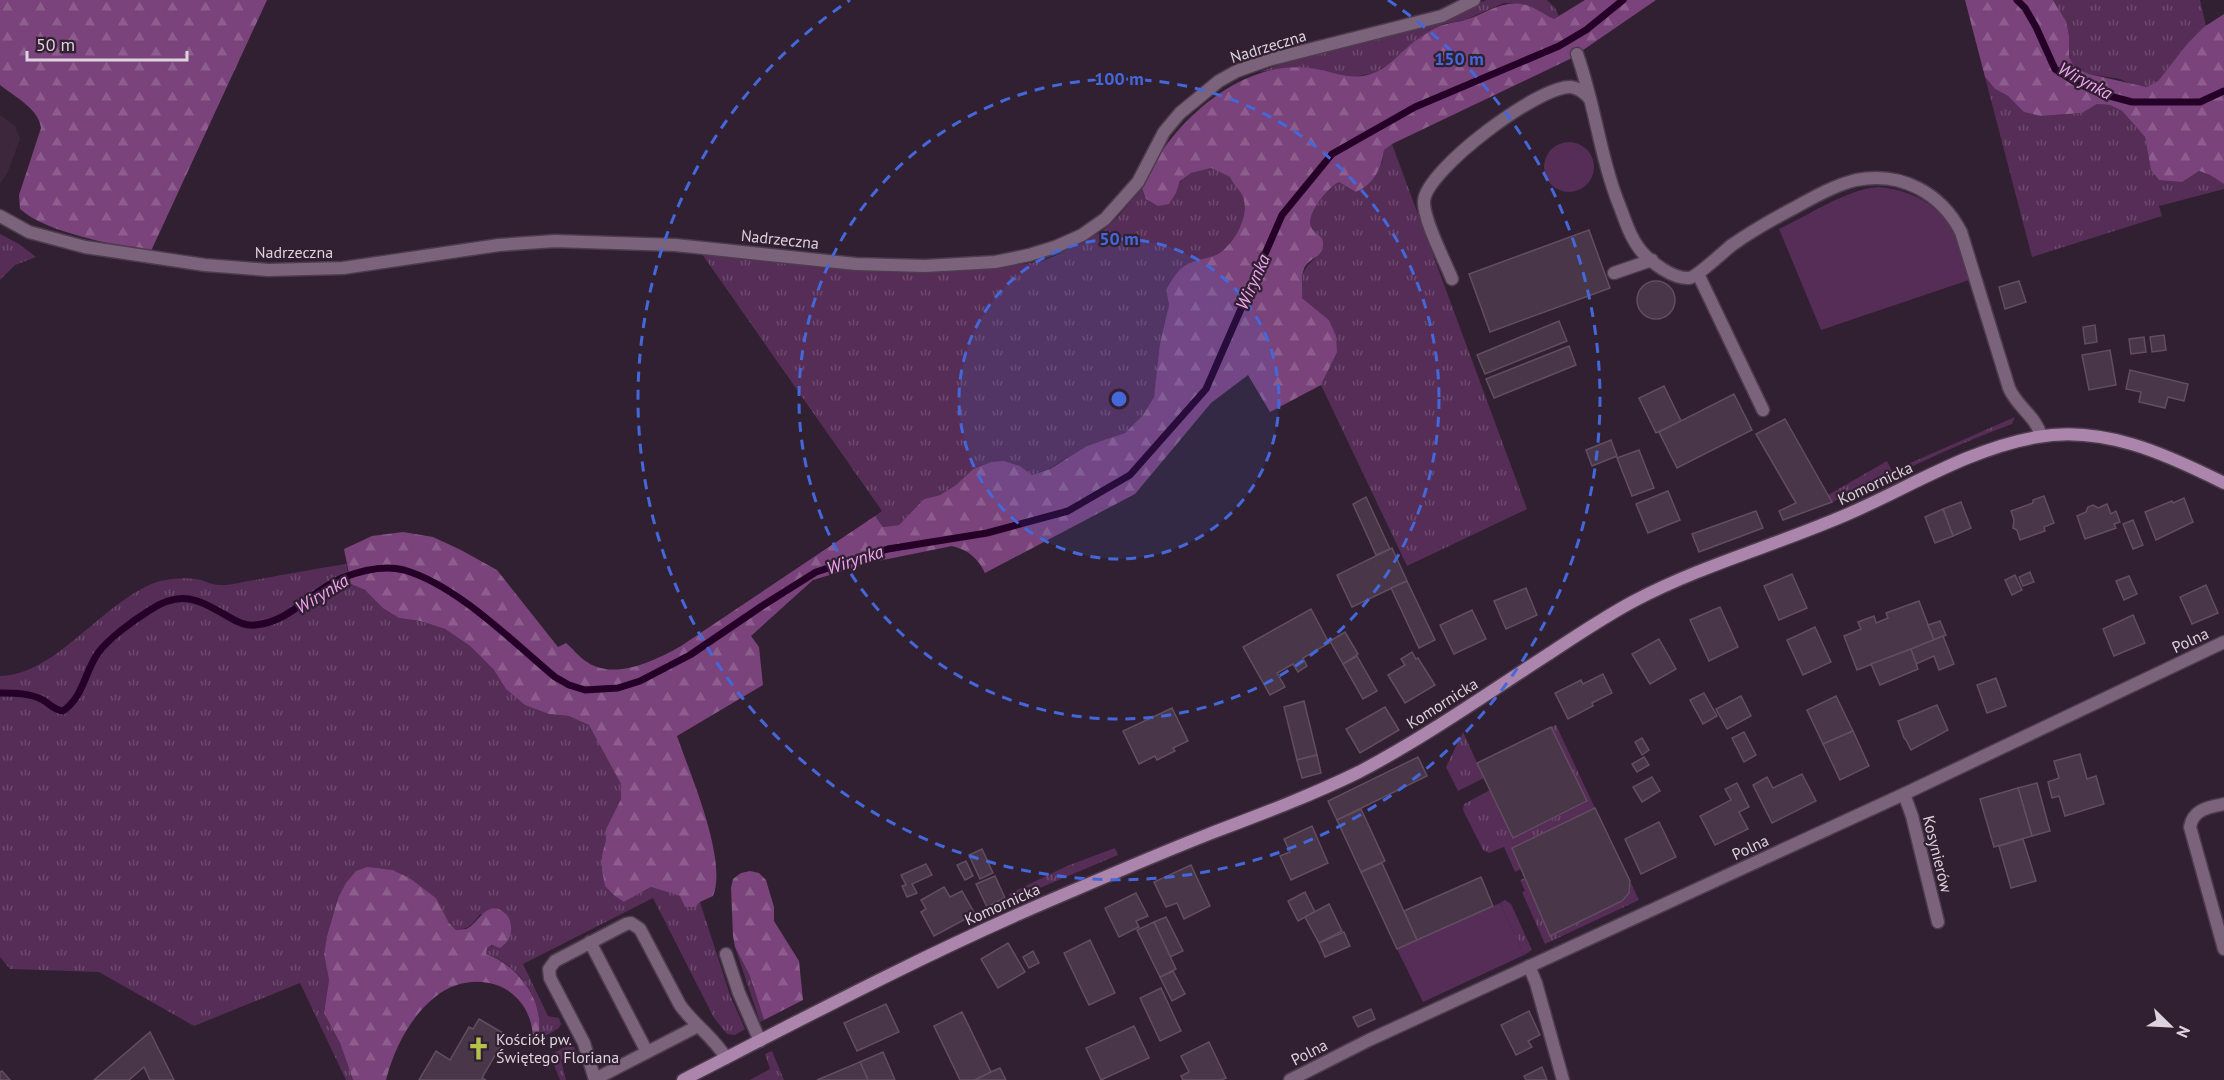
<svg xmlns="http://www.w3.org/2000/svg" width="2224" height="1080" viewBox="0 0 2224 1080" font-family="'PT Sans',sans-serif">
	<defs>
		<pattern id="grass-tufts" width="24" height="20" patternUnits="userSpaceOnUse" patternTransform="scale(1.5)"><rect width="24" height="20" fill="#552d56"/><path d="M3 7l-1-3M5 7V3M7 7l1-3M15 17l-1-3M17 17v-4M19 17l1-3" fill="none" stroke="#6d4b6e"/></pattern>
		<pattern id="forest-firs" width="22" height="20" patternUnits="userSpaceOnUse" patternTransform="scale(1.5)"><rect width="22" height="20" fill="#7a437b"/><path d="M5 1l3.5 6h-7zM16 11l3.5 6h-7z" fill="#8c5d8d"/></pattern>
	</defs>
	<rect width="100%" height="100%" fill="#312031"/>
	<polygon fill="#3d273d" points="0,115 15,126 20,139 7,174 0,183"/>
	<g fill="url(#grass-tufts)">
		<polygon points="1486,0 1547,0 1555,8 1559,16 1554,19 1523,4 1504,3 1465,20 1444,24 1424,35 1406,48 1393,62 1374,73 1349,78 1309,68 1288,68 1259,72 1287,62 1438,23"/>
		<polygon points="2053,0 2200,0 2206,26 2187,44 2158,81 2146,87 2133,85 2120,79 2089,74 2075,68 2069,57 2069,35 2066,21"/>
		<polygon points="1985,77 1995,89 2008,96 2024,111 2041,116 2082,113 2097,104 2110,105 2122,111 2145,137 2151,170 2182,182 2198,171 2210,175 2224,184 2224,189 2159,206 2162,216 2032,257"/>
		<path d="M 1392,144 L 1527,509 L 1407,566 L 1321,385 L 1332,362 L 1329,320 L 1302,298 C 1303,270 1300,271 1321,253 L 1321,236 C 1317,233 1312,231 1310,226 C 1306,214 1329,186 1339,182 L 1345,184 L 1382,163 L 1384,150 Z"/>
		<path d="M 1211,168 L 1230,177 C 1233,185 1240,190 1243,197 C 1250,216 1234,243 1218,254 C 1208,259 1196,260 1187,265 C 1177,270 1171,281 1166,290 L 1169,305 L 1154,397 L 1143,415 L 1125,433 L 1063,460 L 1049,469 L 1032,475 L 1020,466 L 991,462 L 973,469 L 956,485 L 940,495 L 924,499 L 899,525 L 883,527 L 875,516 L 882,511 L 702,254 L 849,270 L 911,273 L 1024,264 L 1042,261 L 1057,255 L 1101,232 L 1117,218 L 1142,188 L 1146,199 L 1176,193 C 1182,172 1192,172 1211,168 Z"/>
		<polygon points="0,234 19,244 36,257 15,265 0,280"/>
		<path d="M 2015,417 L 2012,424 C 1950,446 1893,477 1832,502 L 1828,495 L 1887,461 L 1892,471 Z"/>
		<path d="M 346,564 L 351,584 L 365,590 L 399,618 L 420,621 L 445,629 L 470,646 L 494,670 L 507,689 L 549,714 L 569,716 L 590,725 L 621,784 L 621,799 L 606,829 L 606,840 L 602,855 L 624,902 L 651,887 L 700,902 L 730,995 L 745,1029 L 735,1035 L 727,1034 L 714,1018 L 653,898 L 523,964 L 548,1016 L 559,1018 L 561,1024 L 559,1028 L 537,1041 C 548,1006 521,965 486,954 L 486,948 L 508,941 L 511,932 L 511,923 L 480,914 C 473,924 469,929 456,930 L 449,923 L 436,898 L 411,879 L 393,870 L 381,869 L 338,897 L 327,936 L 324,954 L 329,980 L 324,1013 L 340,1043 L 353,1080 L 346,1080 L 300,983 L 194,1026 L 99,972 L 10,969 L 0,957 L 0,676 C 56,676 105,598 160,581 C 173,578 188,577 201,580 C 207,582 213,585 219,585 C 230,586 244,581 255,580 C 285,574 315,569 346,564 Z"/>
		<polygon points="1556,725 1595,808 1512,848 1521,869 1515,872 1504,847 1489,853 1483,850 1463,810 1464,804 1490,790 1514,838 1587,802 1551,727"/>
		<polygon points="1463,732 1484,778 1458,791 1446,767"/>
		<polygon points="1115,848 1118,855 1011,900 1009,894 1067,866"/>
		<polygon points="1525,878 1550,936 1622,901 1629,893 1630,881 1639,900 1545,944 1522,892 1525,891 1520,880"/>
		<polygon points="1505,900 1511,904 1532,950 1524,955 1500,903"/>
		<polygon points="735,947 750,976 764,1020 760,1022"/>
		<polygon points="567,1046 574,1047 578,1055 561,1060 566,1080 560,1080 550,1055"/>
		<polygon points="772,1051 784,1080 750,1080 770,1069 765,1054"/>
	</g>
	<g fill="url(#forest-firs)">
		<path d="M 0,0 L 267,0 L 151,251 C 116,245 46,233 20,209 L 19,195 L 41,128 C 39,109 15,97 0,85 Z"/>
		<path d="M 1585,0 L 1656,0 L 1570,59 L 1392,144 L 1384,150 C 1381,169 1374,184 1356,192 L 1339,182 C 1329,186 1305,215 1311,227 C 1314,234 1324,234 1323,245 C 1323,257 1312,257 1306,265 C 1300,273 1303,289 1302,298 L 1329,320 L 1336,336 L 1337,352 L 1321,385 L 1270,412 L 1248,375 L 1211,403 L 1135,494 L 985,573 C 978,558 968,550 952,546 L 873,562 L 813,580 L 751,636 L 759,647 L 763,685 L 677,736 C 690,774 728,860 713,896 L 700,902 L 695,907 L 685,907 L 680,896 L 651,887 L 624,902 L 615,896 L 605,886 L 602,870 L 602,855 L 606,840 L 606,829 L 621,799 L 621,784 L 589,725 L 569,716 L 549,714 L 525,705 L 506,689 L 494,670 L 470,646 L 445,629 L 420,621 L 399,618 L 383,608 L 365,590 L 351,584 L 344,549 L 372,536 L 403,532 L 433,537 L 461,550 L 497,570 L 558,647 L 566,643 C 573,649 579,657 587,662 C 615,681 656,660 681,646 L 875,516 L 883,527 L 899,525 L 924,499 L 940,495 L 956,485 L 973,469 L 991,462 L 1004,461 L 1020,466 L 1032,475 L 1050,469 L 1087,446 L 1125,433 L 1143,415 L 1154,397 L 1160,344 L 1169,305 L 1166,290 C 1171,281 1177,270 1186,265 C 1196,259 1208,259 1218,254 C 1234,244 1250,216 1243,197 C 1240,190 1233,185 1230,177 L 1211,168 L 1191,173 L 1180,181 L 1176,193 L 1169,204 L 1158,206 L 1146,199 L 1142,188 C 1149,174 1155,160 1164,148 C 1197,103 1251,61 1310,68 C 1334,71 1352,83 1376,72 C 1392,65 1401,51 1415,41 C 1424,35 1436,26 1447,24 C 1453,22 1459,22 1465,20 C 1484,15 1499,1 1521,4 C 1531,5 1544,14 1554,19 Z"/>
		<polygon points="1965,0 2053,0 2066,21 2069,35 2069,57 2075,68 2089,74 2146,87 2158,81 2187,44 2204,27 2224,14 2224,184 2210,175 2199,171 2182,182 2159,180 2151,170 2145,137 2122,111 2110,105 2097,104 2082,113 2041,116 2024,112 2008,96 1995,89 1985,77"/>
		<path d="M 367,867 L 393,870 L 411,879 L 436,898 L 449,923 L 456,930 C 457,930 465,929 466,929 C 478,925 487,896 506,914 C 510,918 512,926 511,932 C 510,940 506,943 500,948 L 492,945 L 487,948 L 486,954 C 520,966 548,1005 537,1041 L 533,1038 C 531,984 474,966 435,997 C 410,1017 394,1049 386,1080 L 353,1080 L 340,1043 L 324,1013 L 329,980 L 324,954 L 327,936 L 338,898 L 346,883 L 356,871 Z"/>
		<polygon points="750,871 759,873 766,880 774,907 774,921 799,961 803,1000 764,1020 750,976 735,947 733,936 731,888 733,879 741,873"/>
	</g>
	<g fill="#552d56">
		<circle cx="1569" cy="167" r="25"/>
		<path d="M 1878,187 C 1909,189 1941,205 1956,234 C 1963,248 1967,264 1972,279 L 1821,330 L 1779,229 C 1809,215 1845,190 1878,187 Z"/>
		<polygon points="1500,903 1524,955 1423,1002 1397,949"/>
	</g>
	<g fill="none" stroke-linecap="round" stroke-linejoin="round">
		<g stroke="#250027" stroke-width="7">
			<polyline points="2017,0 2025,8 2036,27 2055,69 2075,82 2102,94 2132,102 2200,102 2224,91"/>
			<path d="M 0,693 C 15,693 30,693 43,700 C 51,705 54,710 63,711 C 84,696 84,673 98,653 C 109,638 134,620 150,610 C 182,589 199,600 229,617 C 237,622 246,626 255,625 C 291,622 310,591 342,578 C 360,571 384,565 404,570 C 457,585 514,643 555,677 L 569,685 L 585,690 L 618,688 L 640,681 L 690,655 L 762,606 L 816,572 L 888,549 L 987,533 L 1068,511 L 1130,475 L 1206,389 L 1282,215 L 1332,154 L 1415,107 L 1559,46 L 1586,30 L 1623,0"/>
		</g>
	</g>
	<g fill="#493749" stroke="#614e61" stroke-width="1.5">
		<polygon points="1589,230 1610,288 1490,332 1469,274"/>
		<polygon points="2019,281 2026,302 2005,309 1999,287"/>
		<circle cx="1656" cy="300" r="19"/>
		<polygon points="1559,321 1567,341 1485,374 1477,355"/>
		<polygon points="2095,325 2097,342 2085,344 2083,327"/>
		<polygon points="2164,335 2166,350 2152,352 2150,337"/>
		<polygon points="2144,337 2146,352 2131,354 2129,339"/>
		<polygon points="1569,346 1576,365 1494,398 1486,379"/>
		<polygon points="2110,350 2116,385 2089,390 2082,355"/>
		<polygon points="2130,370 2188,384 2184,401 2168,397 2165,408 2139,402 2141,392 2126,389"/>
		<polygon points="1664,386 1681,421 1656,433 1639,398"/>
		<polygon points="1734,394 1752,430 1677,468 1659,432"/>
		<polygon points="1785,419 1832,502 1783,520 1779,511 1796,503 1756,434"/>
		<polygon points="1611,440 1617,456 1592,466 1586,450"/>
		<polygon points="1639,450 1654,488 1632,496 1617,458"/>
		<polygon points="1668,491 1680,520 1648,533 1636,504"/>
		<polygon points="2044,496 2054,523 2044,527 2045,531 2020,540 2017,530 2013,528 2014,520 2011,511 2033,503 2033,500"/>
		<polygon points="1366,497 1390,549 1376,555 1353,504"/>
		<polygon points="2184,498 2193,522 2156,540 2145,512 2172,501 2173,503"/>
		<polygon points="1961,502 1971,528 1953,536 1943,509"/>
		<polygon points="2107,504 2111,514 2116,511 2120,522 2114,524 2116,528 2085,539 2077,516 2086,512 2088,507 2093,505 2098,508"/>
		<polygon points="1943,509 1953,536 1935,543 1925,517"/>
		<polygon points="1756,511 1763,528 1699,552 1692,534"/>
		<polygon points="2133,520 2143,545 2133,549 2123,524"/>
		<polygon points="1392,548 1407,581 1352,607 1337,575"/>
		<polygon points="2030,572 2034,582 2023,586 2019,577"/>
		<polygon points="1792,574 1807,608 1779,620 1764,586"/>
		<polygon points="2015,575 2022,590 2012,595 2005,580"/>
		<polygon points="2129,576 2137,594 2124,600 2116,581"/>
		<polygon points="1407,581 1435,640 1419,648 1391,588"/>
		<polygon points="2206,585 2218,613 2192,624 2180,597"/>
		<polygon points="1526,588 1537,615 1506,629 1494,601"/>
		<polygon points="1919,601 1934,640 1857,670 1844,636 1861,629 1858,622 1874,616 1876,623 1888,618 1886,613"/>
		<polygon points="1720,607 1738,647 1709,661 1690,620"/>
		<polygon points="1311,609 1329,643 1303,658 1307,666 1298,672 1293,664 1277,673 1285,687 1270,695 1243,647"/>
		<polygon points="1472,610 1486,639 1454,654 1440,625"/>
		<polygon points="2133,615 2145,643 2114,656 2103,629"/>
		<polygon points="1940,621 1946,635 1934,640 1928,625"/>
		<polygon points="1815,627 1831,662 1803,675 1787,640"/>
		<polygon points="1345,632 1358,654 1343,664 1330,641"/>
		<polygon points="1943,636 1954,664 1939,670 1934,656 1916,664 1911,649"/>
		<polygon points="1659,639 1676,669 1650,684 1632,654"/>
		<polygon points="1911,649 1918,669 1880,685 1871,664"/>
		<polygon points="1412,652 1416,659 1418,658 1435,685 1405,703 1388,675 1405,665 1401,659"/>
		<polygon points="1357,656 1377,691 1363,699 1343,664"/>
		<polygon points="1603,674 1612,693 1592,703 1593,706 1568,719 1555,693 1581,680 1583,684"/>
		<polygon points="1996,678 2006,706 1987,713 1977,685"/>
		<polygon points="1704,693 1717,716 1703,724 1690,700"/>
		<polygon points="1741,696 1751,716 1727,729 1716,709"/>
		<polygon points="1836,696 1853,731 1823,744 1807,710"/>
		<polygon points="1304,701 1317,755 1297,760 1284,707"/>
		<polygon points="1937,705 1948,730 1911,750 1906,740 1904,738 1898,721"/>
		<polygon points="1385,707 1399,730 1360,753 1346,729"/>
		<polygon points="1172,708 1188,741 1173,748 1175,751 1157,760 1155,756 1139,764 1123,731"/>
		<polygon points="1551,727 1587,801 1513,838 1477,763"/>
		<polygon points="1853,731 1869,766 1840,780 1823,744"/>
		<polygon points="1744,732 1756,755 1744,762 1732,738"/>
		<polygon points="1642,738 1649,750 1642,755 1635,742"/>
		<polygon points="2080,754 2087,779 2096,776 2104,804 2065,816 2059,796 2052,798 2048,782 2059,778 2054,761"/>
		<polygon points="1317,755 1321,773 1302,778 1297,760"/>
		<polygon points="1418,757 1427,776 1337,820 1328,801"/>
		<polygon points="1644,757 1649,765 1637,772 1632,764"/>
		<polygon points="1802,774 1816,801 1772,823 1753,785 1767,777 1773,788"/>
		<polygon points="1652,777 1660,791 1642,802 1633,787"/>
		<polygon points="1737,783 1749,807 1739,812 1748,829 1715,845 1700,816 1731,800 1725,789"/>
		<polygon points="2037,783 2050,831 2032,836 2018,788"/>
		<polygon points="2018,788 2032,836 1994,847 1980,799"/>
		<polygon points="1595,808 1630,881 1629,893 1622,901 1550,936 1512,848"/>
		<polygon points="1361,809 1385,861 1361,872 1337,820"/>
		<polygon points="1659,822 1676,857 1641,874 1625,839"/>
		<polygon points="1312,826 1328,863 1291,880 1280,856 1290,852 1284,839"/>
		<polygon points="2023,839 2036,881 2011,888 1999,846"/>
		<polygon points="982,849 993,873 980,879 969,855"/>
		<polygon points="966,861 973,876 965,880 957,865"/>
		<polygon points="1382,863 1417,940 1397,949 1361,872"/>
		<polygon points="926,864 932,875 912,884 917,893 907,897 902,886 906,885 901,875"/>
		<polygon points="1191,865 1210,906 1184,919 1177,903 1166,907 1154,882"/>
		<polygon points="995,876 1005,898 987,907 976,884"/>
		<polygon points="1481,877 1493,906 1417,940 1404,911"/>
		<polygon points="944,887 950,897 962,891 975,914 934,936 921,912 926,909 921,900"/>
		<polygon points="1305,892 1315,912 1298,921 1288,901"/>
		<polygon points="1136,893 1148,916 1136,921 1139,927 1119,937 1105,908"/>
		<polygon points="1329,904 1342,931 1319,943 1305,917"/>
		<polygon points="1166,917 1183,951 1170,957 1154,922"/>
		<polygon points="1154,922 1176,969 1160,977 1137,930"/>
		<polygon points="1344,932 1350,946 1325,957 1319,943"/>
		<polygon points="1090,940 1115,993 1089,1005 1064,953"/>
		<polygon points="1008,943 1025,972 998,988 981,959"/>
		<polygon points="1033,951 1039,963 1029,968 1023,957"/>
		<polygon points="1173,971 1185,994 1172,1001 1160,977"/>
		<polygon points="1161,988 1181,1031 1160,1041 1140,998"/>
		<polygon points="886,1004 899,1032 857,1051 844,1023"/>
		<polygon points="1371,1009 1375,1019 1358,1027 1353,1017"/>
		<polygon points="1529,1011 1540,1035 1528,1041 1532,1047 1516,1055 1501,1025"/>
		<polygon points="962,1012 991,1072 975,1080 960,1080 934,1026"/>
		<polygon points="479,1019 503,1033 497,1043 501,1045 482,1078 486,1080 419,1080 436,1051 450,1060 469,1027 473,1029"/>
		<polygon points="1134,1026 1149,1058 1101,1080 1086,1048"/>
		<polygon points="150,1032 174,1080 150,1080 144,1067 129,1080 94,1080"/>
		<polygon points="1209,1042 1226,1078 1221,1080 1183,1080 1181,1076 1189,1072 1181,1056"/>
		<polygon points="883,1052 895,1080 868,1080 860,1062"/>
		<polygon points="860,1062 868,1080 817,1080"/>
		<polygon points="1542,1067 1547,1080 1526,1080 1524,1076"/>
		<polygon points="1000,1068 1006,1080 975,1080 991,1072"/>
		<polygon points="2,1071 10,1080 0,1080 0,1072"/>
	</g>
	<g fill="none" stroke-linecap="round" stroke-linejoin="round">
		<defs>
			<g id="lane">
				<path d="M 1577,54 C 1595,104 1600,158 1620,207 C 1626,223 1631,239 1642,252 C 1652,263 1673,279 1689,278 C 1697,277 1723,252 1732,245 C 1752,231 1773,219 1794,208 C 1814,197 1835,185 1856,180 C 1901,171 1941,193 1961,232 L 2009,388 C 2017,407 2036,416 2041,436"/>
				<polyline points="1614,273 1652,260"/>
				<polyline points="1698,274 1763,410"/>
				<path d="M 1452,279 C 1445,261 1423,219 1424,201 C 1426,170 1539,85 1571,87 C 1579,88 1585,93 1590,99"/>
				<polyline points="590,942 647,1052"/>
				<polyline points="726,954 739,993 760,1041"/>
				<polyline points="595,1079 698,1026"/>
				<path d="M 595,1080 L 584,1043 L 550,978 L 549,969 L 555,961 L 626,924 L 631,923 L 640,929 L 680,1005 C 694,1025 714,1037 726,1058"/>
			</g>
			<g id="street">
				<polyline points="0,216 29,232 85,247 205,265 268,270 343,268 499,245 555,241 675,245 856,264 925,266 995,262 1029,255 1055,247 1082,235 1105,219 1138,182 1164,132 1180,113 1219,81 1237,71 1268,60 1442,16 1474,0"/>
				<polyline points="1904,794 1912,816 1938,922"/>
				<path d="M 2224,804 C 2209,807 2193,809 2190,827 L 2224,949"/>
				<polyline points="1529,966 1536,983 1563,1080"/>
				<polyline points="1290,1080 1369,1040 1904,794 2224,642"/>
			</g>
			<path id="secondary" d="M 683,1080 C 802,1019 921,956 1044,903 C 1098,880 1153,856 1209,834 C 1259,815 1310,796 1359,772 C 1424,738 1485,695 1547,655 C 1576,636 1604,617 1634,601 C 1702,565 1777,545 1848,514 C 1910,487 1969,449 2037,437 C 2103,425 2166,454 2224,483"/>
		</defs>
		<use href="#lane" stroke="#4d3c4d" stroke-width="15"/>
		<use href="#street" stroke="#4d3c4d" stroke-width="15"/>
		<use href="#secondary" stroke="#4d3c4d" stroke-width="15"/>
		<use href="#lane" stroke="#7c637c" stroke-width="12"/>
		<use href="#street" stroke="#7c637c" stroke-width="12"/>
		<use href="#secondary" stroke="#ac85ac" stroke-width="12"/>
	</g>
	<circle cx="1119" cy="399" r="160" fill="#4468d9" fill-opacity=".12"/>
	<g fill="none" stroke="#4468d9" stroke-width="3" stroke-dasharray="10 8">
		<circle cx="1119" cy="399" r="160"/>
		<circle cx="1119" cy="399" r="320"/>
		<path d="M1388 0A481 481 0 1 1 850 0"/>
	</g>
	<defs>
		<symbol id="church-bare" viewBox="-9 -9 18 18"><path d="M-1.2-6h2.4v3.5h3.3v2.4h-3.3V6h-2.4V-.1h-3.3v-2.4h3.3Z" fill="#b3c24b" stroke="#312031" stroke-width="2.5" paint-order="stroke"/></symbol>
	</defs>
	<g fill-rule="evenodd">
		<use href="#church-bare" x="462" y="1032" width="33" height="33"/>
	</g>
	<g text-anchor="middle" stroke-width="4.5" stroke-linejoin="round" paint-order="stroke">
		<g font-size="16" fill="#ded2de" stroke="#312031">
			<text transform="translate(1268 46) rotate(-17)" y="6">Nadrzeczna</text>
			<text transform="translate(780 239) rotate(6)" y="6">Nadrzeczna</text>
			<text x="294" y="258">Nadrzeczna</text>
			<text transform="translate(1875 483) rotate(-25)" y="6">Komornicka</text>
			<text transform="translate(2190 640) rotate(-25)" y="6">Polna</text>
			<text transform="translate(1442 703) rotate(-32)" y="6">Komornicka</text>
			<text transform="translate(1750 847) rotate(-25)" y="6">Polna</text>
			<text transform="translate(1938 854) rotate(76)" y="6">Kosynierów</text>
			<text transform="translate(1002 904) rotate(-24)" y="6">Komornicka</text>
			<text transform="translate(1309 1052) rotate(-27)" y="6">Polna</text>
		</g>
		<g font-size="16" fill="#ded2de" stroke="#312031" text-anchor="start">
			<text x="496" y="1045">Kościół pw.<tspan x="496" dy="18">Świętego Floriana</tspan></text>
		</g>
		<g font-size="18" font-style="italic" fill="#f2a3f3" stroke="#312031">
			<text transform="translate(2085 81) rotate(28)" y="6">Wirynka</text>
			<text transform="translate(1253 282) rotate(-66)" y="6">Wirynka</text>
			<text transform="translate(855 560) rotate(-18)" y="6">Wirynka</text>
			<text transform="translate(322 594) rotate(-31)" y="6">Wirynka</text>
		</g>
	</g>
	<circle cx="1119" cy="399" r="9" fill="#4468d9" stroke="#312031" stroke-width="3"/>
	<g font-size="18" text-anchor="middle" font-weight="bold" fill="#4468d9" stroke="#312031" stroke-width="4.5" stroke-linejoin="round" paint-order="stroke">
		<text x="1459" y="65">150 m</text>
		<text x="1119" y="85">100 m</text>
		<text x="1119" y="245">50 m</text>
	</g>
	<g transform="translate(2170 1026) rotate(114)" stroke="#312031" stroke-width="4.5" paint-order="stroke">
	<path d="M0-4.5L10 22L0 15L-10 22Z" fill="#ded2de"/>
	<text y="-9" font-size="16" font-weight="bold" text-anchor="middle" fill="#ded2de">N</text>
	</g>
	<path d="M27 51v9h160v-9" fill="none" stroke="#ded2de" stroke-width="3"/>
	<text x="36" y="51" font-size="18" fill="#ded2de" stroke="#312031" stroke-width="4.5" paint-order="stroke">50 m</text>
</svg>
